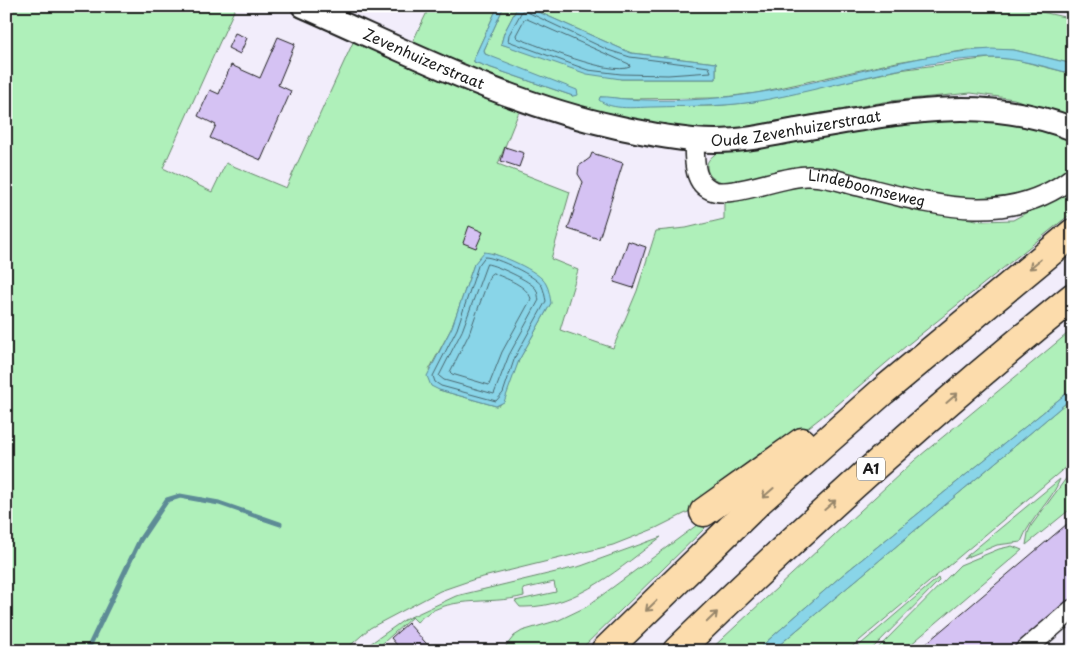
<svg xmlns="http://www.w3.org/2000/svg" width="1079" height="657" viewBox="0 0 1079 657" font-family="'Playpen Sans',sans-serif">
	<rect width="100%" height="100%" fill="#f2edfb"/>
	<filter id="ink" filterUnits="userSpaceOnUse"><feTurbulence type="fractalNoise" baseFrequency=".02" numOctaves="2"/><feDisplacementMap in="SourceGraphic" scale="10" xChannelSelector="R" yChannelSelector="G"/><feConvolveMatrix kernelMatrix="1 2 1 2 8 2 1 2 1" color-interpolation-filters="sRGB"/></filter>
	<g filter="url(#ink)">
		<g fill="#aff0ba" stroke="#66866b" fill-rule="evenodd">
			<path d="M 6,6 L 236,6 L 163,168 L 212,192 L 226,163 L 286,188 L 355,38 L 520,109 L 498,164 L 570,192 L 551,259 L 578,270 L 560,330 L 613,348 L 637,291 L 656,231 L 686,228 L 724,219 L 724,203 L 791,183 L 813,182 L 954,216 L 982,221 L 1013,220 L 1073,187 L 1073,212 L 906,346 L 837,405 L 768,459 L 694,509 L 656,528 L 613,545 L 475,579 L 440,591 L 370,628 L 344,651 L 6,651 ZM 492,253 L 518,265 L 551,303 L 519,360 L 501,404 L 496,406 L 439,390 L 429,370 L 452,327 L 474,264 Z"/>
			<polygon points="430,6 451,6 457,9 459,6 498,6 474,58 474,62 573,96 485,54 484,50 504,6 518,6 504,33 501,44 621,79 716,79 716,63 631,53 525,6 818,6 828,11 830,6 1015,6 1073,19 1073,64 1014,50 968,50 897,62 757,93 716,98 626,99 600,97 682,106 714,106 753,102 899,70 989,58 1013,59 1073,74 1073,119 1014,99 971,93 890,101 733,129 694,131 664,129 554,103 411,45"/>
			<path d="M 908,119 L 1009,119 L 1073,141 L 1073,169 C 1041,189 1004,201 966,201 C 955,201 943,197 932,194 C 899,187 866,177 833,172 C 810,169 709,203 707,167 C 706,160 713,156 718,152 Z"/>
			<polygon points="1073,329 1073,388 840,577 756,651 709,651 915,460"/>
			<polygon points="1073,397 1073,461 847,651 772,651"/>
			<polygon points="1073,469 1073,507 1026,545 1028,533 1031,526"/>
			<path d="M 1060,479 C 1052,501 1030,518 1021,542 L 997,545 L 963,559 Z"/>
			<polygon points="701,522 705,528 579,651 502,651 514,636 522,631 559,620 586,607"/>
			<path d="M 661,537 C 621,567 578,607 525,607 L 520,607 L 515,601 L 556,592 L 554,582 L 523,589 L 524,596 C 488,606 446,593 417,622 L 412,617 L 374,651 L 360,651 L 404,620 L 456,596 L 581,566 Z"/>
			<polygon points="1012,546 1022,550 903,651 875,651 960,565 999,549"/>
			<polygon points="938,578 939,581 870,651 854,650"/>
		</g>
		<g fill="#89d5e8" stroke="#5d8b96">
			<polygon points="498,6 504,6 484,50 485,54 577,90 578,95 573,96 474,62 474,58"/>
			<polygon points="518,6 525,6 631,53 716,63 716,79 621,79 587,74 501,44 504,33"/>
			<path d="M 992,49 L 1014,50 L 1073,64 L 1073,74 C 1045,67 1016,57 987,58 C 907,61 831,89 753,102 C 720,107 687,106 654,107 C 638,107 612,111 599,100 L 600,97 C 609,96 618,99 627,99 C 669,102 714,100 756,93 C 835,81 912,53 992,49 Z"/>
			<path d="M 484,252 C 498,253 540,271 546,284 C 549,289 550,297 551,303 L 519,360 L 504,402 L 496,406 L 439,390 L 431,386 L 427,376 L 452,327 L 474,264 Z"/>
			<polygon points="1073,388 1073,397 772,651 756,651 840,577"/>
		</g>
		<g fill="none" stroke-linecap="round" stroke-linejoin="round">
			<g stroke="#48666e" stroke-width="1">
				<polygon points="523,10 608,50 630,57 709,67 711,72 668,75 621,74 588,70 508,41 509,35"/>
				<path d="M 527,19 L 629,64 L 630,67 C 610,76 540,46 517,38 L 516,35 L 524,20 Z"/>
				<path d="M 485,257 C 496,257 536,276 542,286 C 544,290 545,297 546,301 L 515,357 L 503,393 L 496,401 L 441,386 L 435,382 L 433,376 L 457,329 L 478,266 Z"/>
				<path d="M 487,264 C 496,265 531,281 536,289 C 538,292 538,297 539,300 L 509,355 L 494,394 L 444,380 L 439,376 L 462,331 Z"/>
				<path d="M 493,273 C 505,278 528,286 531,299 L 502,352 L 489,385 L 452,374 L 450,372 L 469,334 L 490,275 Z"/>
			</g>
			<polyline stroke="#5d8b96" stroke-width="5" points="87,651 140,540 167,500 180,496 219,503 280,524"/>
		</g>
		<g fill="#d5c2f3" stroke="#1c1c1c">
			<polygon points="235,33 247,38 240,54 228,48"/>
			<polygon points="278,37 295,44 278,85 291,91 261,160 210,138 216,125 198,116 210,90 219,94 231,65 260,78"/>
			<polygon points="505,147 524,153 519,167 501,161"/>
			<polygon points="592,153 623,163 599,239 568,229 583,182 578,174 579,166 590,158"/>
			<polygon points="469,226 483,232 476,248 463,243"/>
			<polygon points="628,241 646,247 633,288 614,282"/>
			<polygon points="1073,519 1073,597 1009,651 917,651"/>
			<polygon points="408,623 433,651 402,651 391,638"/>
		</g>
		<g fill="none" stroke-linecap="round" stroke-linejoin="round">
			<defs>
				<g id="minor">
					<path id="s1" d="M 694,140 C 695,157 692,182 711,190 C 730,199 782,176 807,176 C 826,175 845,183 863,187 C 934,205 1008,228 1073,177"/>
					<polyline points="1024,651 1073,609"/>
				</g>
				<g id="tertiary">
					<path id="s2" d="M 303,6 C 406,51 506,103 617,127 C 650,134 683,141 716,141 C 743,141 770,135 796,130 C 892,115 978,92 1073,129"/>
				</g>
				<g id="motorway">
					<polyline points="704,512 802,442"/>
					<polyline points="605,651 760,500 883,391 1073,233"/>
					<path d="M 677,651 C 804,527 935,409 1073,297"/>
				</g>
			</defs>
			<use href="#minor" stroke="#1c1c1c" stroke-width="22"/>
			<use href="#tertiary" stroke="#1c1c1c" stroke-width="26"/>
			<use href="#motorway" stroke="#1c1c1c" stroke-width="31"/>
			<use href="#minor" stroke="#fff" stroke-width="19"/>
			<use href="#tertiary" stroke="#fff" stroke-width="22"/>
			<use href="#motorway" stroke="#fcdcac" stroke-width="28"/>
		</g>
		<defs><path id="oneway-shaft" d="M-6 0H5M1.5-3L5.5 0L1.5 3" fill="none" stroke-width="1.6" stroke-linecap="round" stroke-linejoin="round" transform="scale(1.25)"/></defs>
		<g stroke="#97866b">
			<use href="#oneway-shaft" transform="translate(1035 264) rotate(140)"/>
			<use href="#oneway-shaft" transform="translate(952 398) rotate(-41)"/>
			<use href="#oneway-shaft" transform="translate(768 493) rotate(139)"/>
			<use href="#oneway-shaft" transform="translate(830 505) rotate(-41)"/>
			<use href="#oneway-shaft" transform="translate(651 606) rotate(136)"/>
			<use href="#oneway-shaft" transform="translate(712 617) rotate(-44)"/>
		</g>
	</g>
	<g text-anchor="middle" stroke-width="5" stroke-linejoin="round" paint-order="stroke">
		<rect fill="#fff" stroke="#606060" stroke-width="1" x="857" y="457.5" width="28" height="23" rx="4"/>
		<g font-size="14" font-weight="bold" fill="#1c1c1c">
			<text x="871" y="474">A1</text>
		</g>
		<g font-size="15" fill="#1c1c1c" stroke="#fff">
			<text dy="5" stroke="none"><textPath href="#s2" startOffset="132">Zevenhuizerstraat</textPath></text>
			<text dy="5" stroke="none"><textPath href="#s2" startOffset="518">Oude Zevenhuizerstraat</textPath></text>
			<text dy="5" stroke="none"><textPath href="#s1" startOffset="215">Lindeboomseweg</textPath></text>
		</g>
	</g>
	<rect width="1079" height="657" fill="none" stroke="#fff" stroke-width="25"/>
	<rect x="12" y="12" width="1054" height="632" fill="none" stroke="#1c1c1c" stroke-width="2" filter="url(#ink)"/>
</svg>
